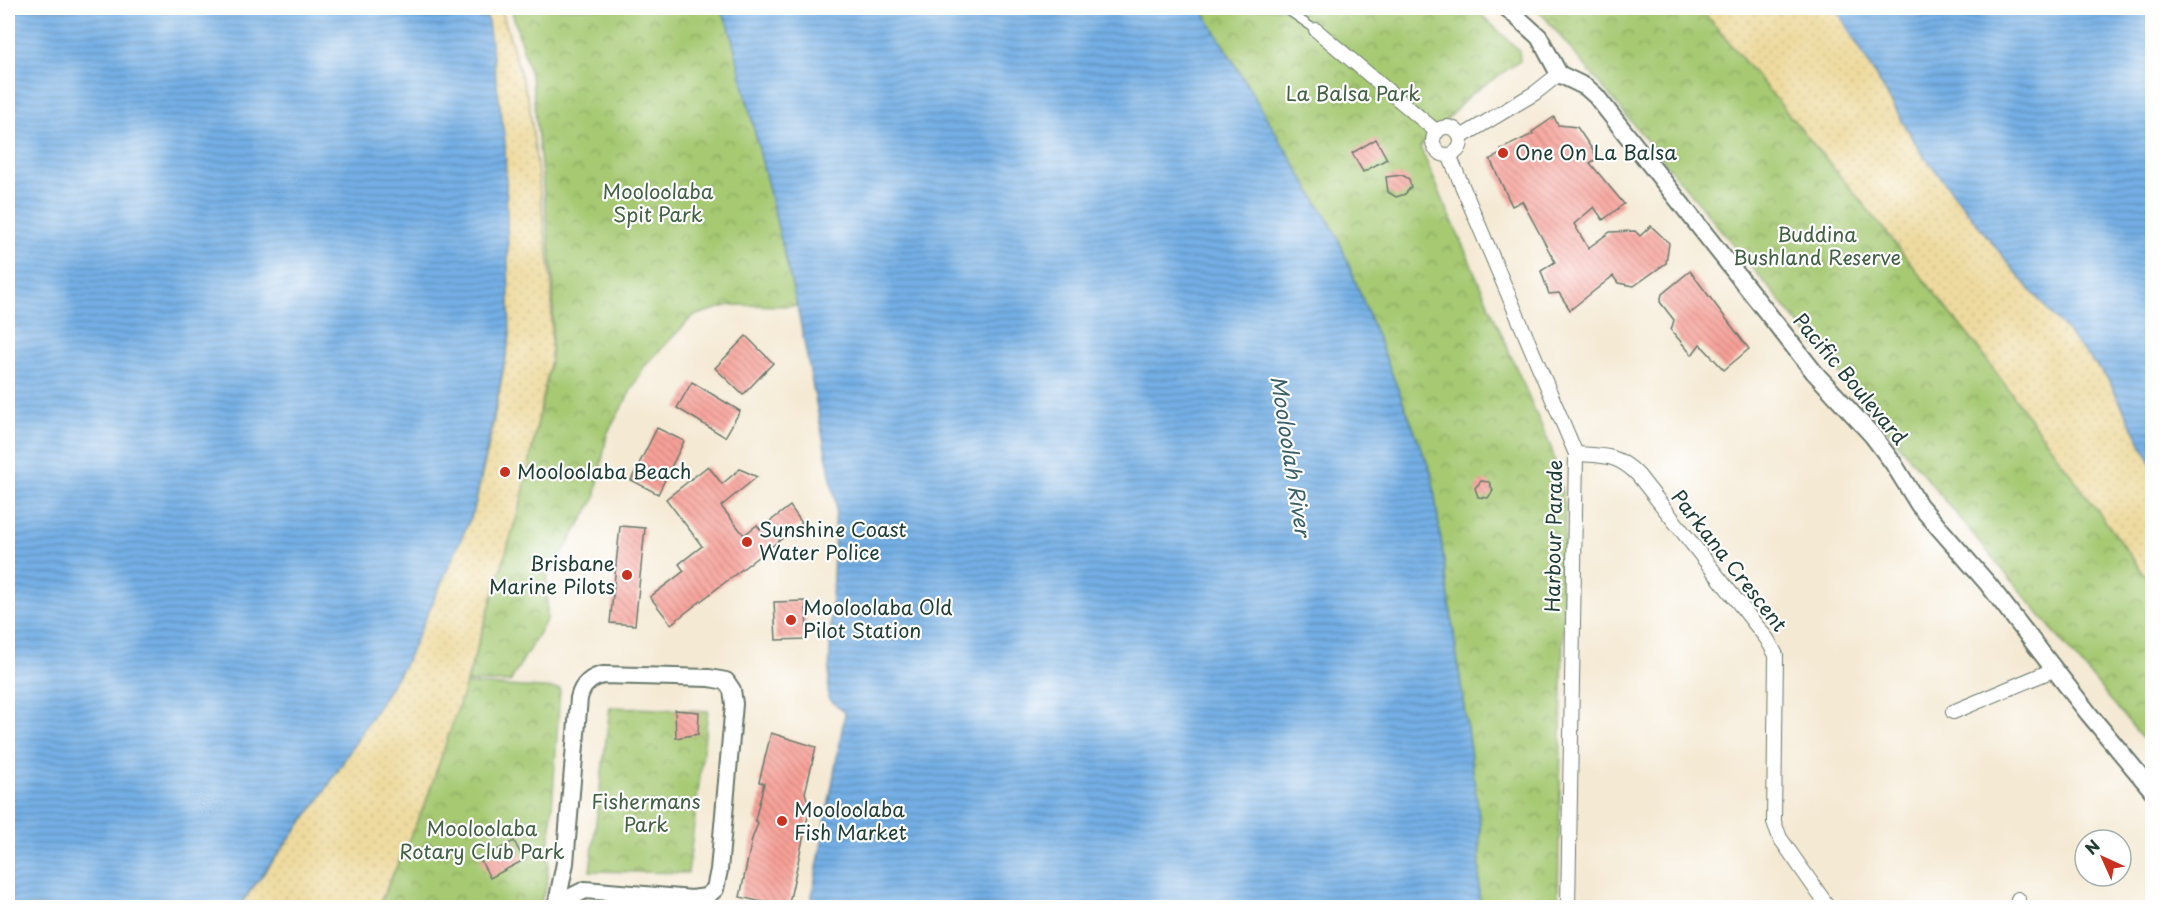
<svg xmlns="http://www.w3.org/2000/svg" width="2160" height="915" viewBox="0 0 2160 915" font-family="'Playpen Sans',sans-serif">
	<defs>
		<pattern id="sand-dots" width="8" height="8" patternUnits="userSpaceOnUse" patternTransform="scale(1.5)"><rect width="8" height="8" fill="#eeda9e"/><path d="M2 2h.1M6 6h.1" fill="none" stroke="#ccbc89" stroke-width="1.8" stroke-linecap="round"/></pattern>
		<pattern id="park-crowns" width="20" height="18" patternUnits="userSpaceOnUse" patternTransform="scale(1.5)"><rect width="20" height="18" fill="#a6c972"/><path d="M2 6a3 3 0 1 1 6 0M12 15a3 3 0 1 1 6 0" fill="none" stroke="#87a45e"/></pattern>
		<pattern id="water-rules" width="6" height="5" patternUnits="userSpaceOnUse" patternTransform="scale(1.5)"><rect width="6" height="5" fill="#74afe5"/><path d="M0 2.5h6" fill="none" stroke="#5f90ba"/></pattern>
		<pattern id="building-back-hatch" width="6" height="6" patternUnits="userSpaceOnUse" patternTransform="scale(1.5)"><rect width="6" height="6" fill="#f8a199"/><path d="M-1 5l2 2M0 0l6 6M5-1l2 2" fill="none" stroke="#c8847e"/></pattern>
	</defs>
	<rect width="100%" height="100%" fill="#fff"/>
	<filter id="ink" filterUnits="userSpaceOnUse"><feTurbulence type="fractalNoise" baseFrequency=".0167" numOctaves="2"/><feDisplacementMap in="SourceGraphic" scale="12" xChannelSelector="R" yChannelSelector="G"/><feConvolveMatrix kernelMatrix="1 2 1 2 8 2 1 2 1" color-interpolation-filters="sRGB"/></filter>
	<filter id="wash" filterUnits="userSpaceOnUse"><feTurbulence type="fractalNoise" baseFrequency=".008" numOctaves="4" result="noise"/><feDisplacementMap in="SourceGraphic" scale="24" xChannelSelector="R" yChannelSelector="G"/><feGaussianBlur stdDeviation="1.35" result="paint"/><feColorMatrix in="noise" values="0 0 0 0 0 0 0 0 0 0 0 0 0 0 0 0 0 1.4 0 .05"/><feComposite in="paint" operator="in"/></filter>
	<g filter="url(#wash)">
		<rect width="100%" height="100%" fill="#f4e9d3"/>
		<g fill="url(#sand-dots)" stroke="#868c69" stroke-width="1.5">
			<polygon points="432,8 501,8 529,102 552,288 551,359 521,503 454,723 426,802 378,907 238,908 321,797 406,662 474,510 490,441 510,336"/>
			<polygon points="1700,8 1836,8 1920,151 2020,278 2108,379 2152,465 2152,585 1975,344 1865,206"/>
		</g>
		<g fill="url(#park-crowns)" stroke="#628353" stroke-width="1.5">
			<polygon points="511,8 719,8 729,26 797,306 730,305 693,316 644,367 607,434 595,499 547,578 547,619 510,682 467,682 521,503 551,359 554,289 532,81"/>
			<polygon points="1201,8 1474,8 1519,50 1520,61 1470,95 1420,147 1552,450 1565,507 1558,907 1479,907 1480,823 1432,475 1337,235"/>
			<polygon points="1537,8 1700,8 1865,206 1975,344 2152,585 2152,750"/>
			<polygon points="466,684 560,689 547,884 539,907 378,908 426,802"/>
			<polygon points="610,707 708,711 688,873 590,871"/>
		</g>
		<g fill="url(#water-rules)" stroke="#4a768c" stroke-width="1.5">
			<polygon points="8,8 486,8 505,141 510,336 474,510 406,662 321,797 238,907 8,907"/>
			<polygon points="719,8 1201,8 1337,235 1432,475 1480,823 1479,907 810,907 845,713 828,698 836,504 797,306 729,26"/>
			<polygon points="1836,8 2152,8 2152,465 2108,379 2020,278 1920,151"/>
		</g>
		<g id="blocks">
			<g fill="url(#building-back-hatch)">
				<polygon points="1554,117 1558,125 1577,127 1598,158 1590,163 1624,204 1603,220 1594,207 1574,224 1588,248 1610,232 1635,231 1640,236 1651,226 1669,243 1666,263 1634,286 1618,283 1613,276 1570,310 1559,293 1549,294 1541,271 1555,262 1522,201 1512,206 1490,159 1503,153 1501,149 1533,134 1532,132"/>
				<polygon points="1376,139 1387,159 1363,172 1352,153"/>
				<polygon points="1402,175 1409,179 1411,187 1405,194 1396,197 1388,192 1386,177"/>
				<polygon points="1690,271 1749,349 1724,370 1700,344 1692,355 1671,330 1674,320 1660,302 1662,294"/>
				<polygon points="746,336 773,363 743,395 715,368"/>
				<polygon points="692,382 740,411 725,437 677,408"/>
				<polygon points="657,428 684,441 658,494 631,480"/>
				<polygon points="708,466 722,484 740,469 757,477 721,506 744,535 757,525 760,529 790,506 802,523 671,624 650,597 684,571 679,564 702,546 666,499"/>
				<polygon points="1481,481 1489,482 1493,491 1488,498 1478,497 1475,488"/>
				<polygon points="620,526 645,528 635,625 610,623"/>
				<polygon points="806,601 807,639 776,640 774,602"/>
				<polygon points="675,710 699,712 698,734 676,738"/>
				<polygon points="771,733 816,747 805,793 810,807 788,908 740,897 752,839 758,823 755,820 764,783 759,782"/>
				<polygon points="514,841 524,860 490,878 480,859"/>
			</g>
		</g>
	</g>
	<g filter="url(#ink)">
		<use href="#blocks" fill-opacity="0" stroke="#6a796c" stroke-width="1.5"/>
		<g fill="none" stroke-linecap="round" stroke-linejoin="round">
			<defs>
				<polyline id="service" points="1284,8 1316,30"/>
				<g id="minor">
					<polyline points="1316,30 1437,132"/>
					<circle cx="1447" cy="141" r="14"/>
					<polyline points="1461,137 1535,93 1559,74"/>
					<polyline points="1449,155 1576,454 1568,908"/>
					<path d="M 1576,454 C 1604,456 1618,454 1638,475 L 1767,639 L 1776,655 L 1774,822 L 1780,838 L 1829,908"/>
					<polyline points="1953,712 2053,670"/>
					<polyline points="2018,899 2019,908"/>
				</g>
				<g id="tertiary">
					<polyline points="1507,8 1539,37 1559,74 1586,87 1596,96 1814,372 1872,435 1893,463 1919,505 1988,584 2089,714 2152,790"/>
					<path d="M 556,908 L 565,863 L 579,698 C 582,685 591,677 604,675 L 709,678 L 726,681 L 732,690 L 734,704 L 719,870 L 715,889 L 706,897 L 692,899 L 585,890 L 573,896 L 562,908"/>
				</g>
			</defs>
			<use href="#service" stroke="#6a796c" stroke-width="10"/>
			<use href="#minor" stroke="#6a796c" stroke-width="16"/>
			<use href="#tertiary" stroke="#6a796c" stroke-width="20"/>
			<use href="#service" stroke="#fff" stroke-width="7"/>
			<use href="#minor" stroke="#fff" stroke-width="14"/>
			<use href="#tertiary" stroke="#fff" stroke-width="16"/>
		</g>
	</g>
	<g fill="#c8321e" stroke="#fff" stroke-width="2">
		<circle cx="1503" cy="153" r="6"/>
		<circle cx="505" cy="472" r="6"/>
		<circle cx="747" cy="542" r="6"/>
		<circle cx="627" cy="575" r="6"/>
		<circle cx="791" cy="620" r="6"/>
		<circle cx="782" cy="821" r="6"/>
	</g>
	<g text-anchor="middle" stroke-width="4.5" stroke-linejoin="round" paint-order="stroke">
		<g font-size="20" fill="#416044" stroke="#fff">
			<text x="1353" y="101">La Balsa Park</text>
			<text x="658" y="199">Mooloolaba<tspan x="658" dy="23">Spit Park</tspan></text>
			<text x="1817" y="242">Buddina<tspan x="1817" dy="23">Bushland Reserve</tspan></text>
			<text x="646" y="809">Fishermans<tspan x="646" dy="23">Park</tspan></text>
			<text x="482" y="836">Mooloolaba<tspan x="482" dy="23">Rotary Club Park</tspan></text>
		</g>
		<g font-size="20" fill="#1f3d34" stroke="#fff" text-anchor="start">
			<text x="1515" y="160">One On La Balsa</text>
			<text x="517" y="479">Mooloolaba Beach</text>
			<text x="759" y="537">Sunshine Coast<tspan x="759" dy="23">Water Police</tspan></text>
			<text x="615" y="571" text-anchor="end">Brisbane<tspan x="615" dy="23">Marine Pilots</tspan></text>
			<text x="803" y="615">Mooloolaba Old<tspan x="803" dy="23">Pilot Station</tspan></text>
			<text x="794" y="817">Mooloolaba<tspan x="794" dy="23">Fish Market</tspan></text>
		</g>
		<g font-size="20" fill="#1f3d34" stroke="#fff">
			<text transform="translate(1850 379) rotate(50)" y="7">Pacific Boulevard</text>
			<text transform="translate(1554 536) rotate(-89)" y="7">Harbour Parade</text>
			<text transform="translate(1729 561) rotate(52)" y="7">Parkana Crescent</text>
		</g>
		<g font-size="21" font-style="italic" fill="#395f69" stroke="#fff">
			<text transform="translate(1290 456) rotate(81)" y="7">Mooloolah River</text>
		</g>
	</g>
	<rect width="2160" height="915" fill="none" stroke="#fff" stroke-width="30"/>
	<g transform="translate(2103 858) rotate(315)"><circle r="28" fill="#ffffff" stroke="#a5b1ae" stroke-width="1.5"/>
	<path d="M0-4.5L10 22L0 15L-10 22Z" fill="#c8321e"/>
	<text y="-9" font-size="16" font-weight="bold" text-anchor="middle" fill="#1f3d34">N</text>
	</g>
</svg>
